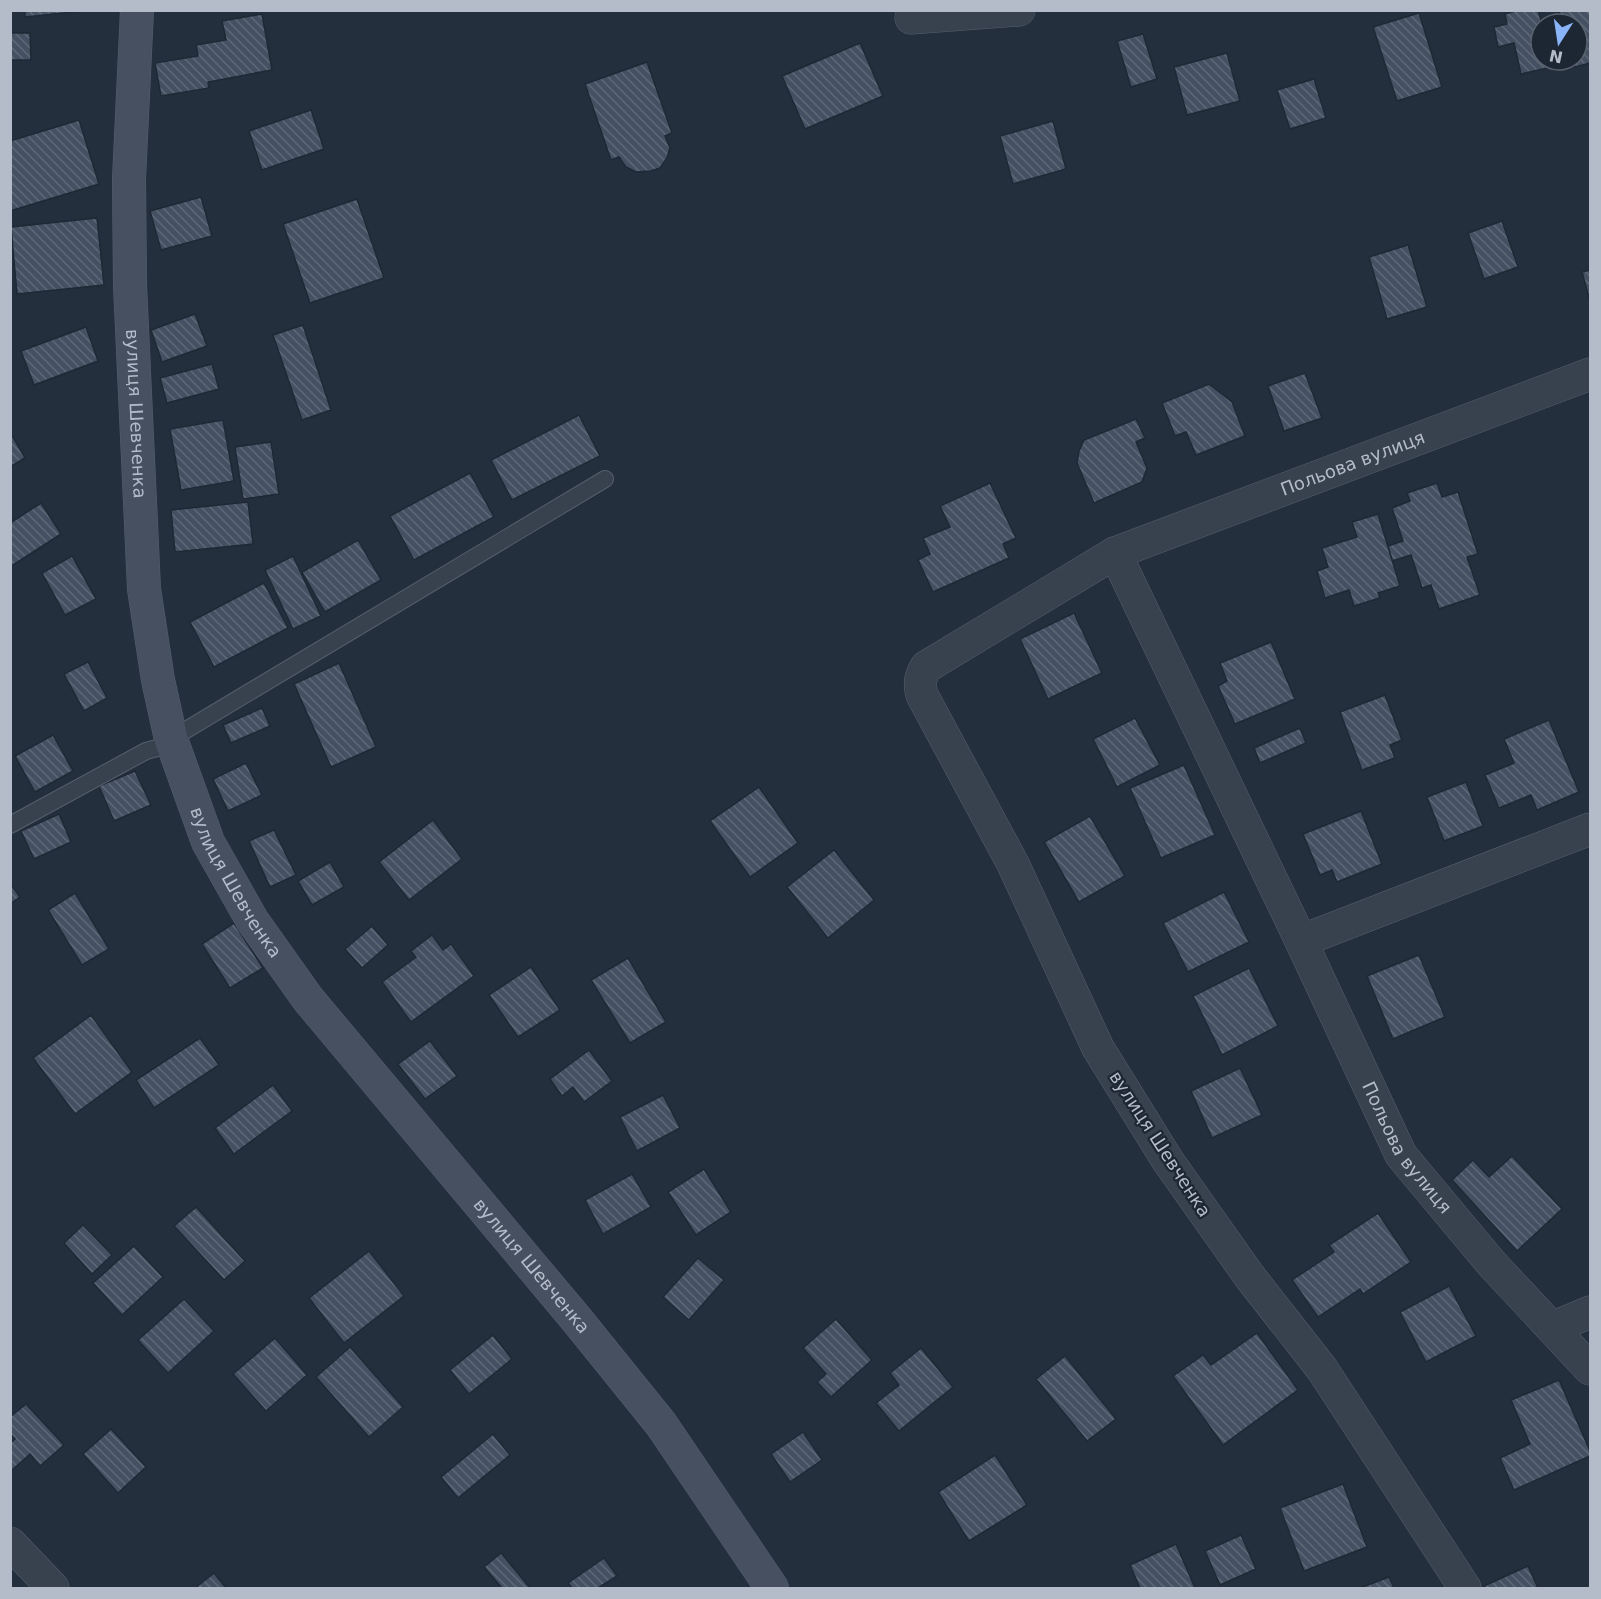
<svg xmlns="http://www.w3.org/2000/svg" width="1601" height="1599" viewBox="0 0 1601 1599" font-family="'DejaVu Sans',sans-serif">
	<defs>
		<pattern id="building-back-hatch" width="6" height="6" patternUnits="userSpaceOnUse" patternTransform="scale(1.5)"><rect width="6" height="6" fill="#455162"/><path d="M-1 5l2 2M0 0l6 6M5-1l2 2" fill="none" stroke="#5d6877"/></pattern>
	</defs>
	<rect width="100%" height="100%" fill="#242f3e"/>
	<g fill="url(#building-back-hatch)" stroke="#1f2835" stroke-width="1.5">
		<polygon points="25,10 93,10 25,17"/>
		<polygon points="1519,10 1538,10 1542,24 1541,60 1551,60 1552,67 1521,74 1514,43 1498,47 1494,27 1507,24 1505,14"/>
		<polygon points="1559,10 1590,10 1590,63 1575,67 1573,60 1577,60 1577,24 1563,24"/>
		<polygon points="1419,13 1442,87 1397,101 1373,27"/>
		<polygon points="262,14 272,70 208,82 209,88 161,96 155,63 198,56 196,45 226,40 222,21"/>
		<polygon points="10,33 30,33 31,60 10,60"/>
		<polygon points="1143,34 1157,79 1131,87 1117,41"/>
		<polygon points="860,43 883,96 805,129 782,76"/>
		<polygon points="1227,53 1240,101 1187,115 1174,67"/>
		<polygon points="647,62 672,133 665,136 670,148 667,158 660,168 651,171 636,172 626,167 619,157 611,160 585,84"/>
		<polygon points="1314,79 1326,118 1290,129 1277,90"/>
		<polygon points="311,110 324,149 262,170 249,131"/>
		<polygon points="79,120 99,184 10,211 10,141"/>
		<polygon points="1053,121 1066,169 1013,184 1000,136"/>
		<polygon points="201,197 212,236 161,250 150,211"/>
		<polygon points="357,199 384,278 310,303 283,224"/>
		<polygon points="97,218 104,285 17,294 11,227"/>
		<polygon points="1502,221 1518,267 1484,279 1468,233"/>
		<polygon points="1408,245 1427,307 1387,319 1369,257"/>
		<polygon points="1590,270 1590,301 1582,272"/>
		<polygon points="195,314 207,346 162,362 151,330"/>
		<polygon points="303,325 331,410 302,420 273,335"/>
		<polygon points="86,327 98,361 34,385 21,351"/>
		<polygon points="212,364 219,389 167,403 160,378"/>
		<polygon points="1305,373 1322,418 1284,431 1268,386"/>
		<polygon points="1209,384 1232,402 1245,436 1196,455 1186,432 1175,436 1162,403"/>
		<polygon points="579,415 600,456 512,500 491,460"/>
		<polygon points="1136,419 1145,438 1136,442 1147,468 1142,482 1094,503 1077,463 1079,451 1084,440"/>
		<polygon points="223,420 234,481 181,490 170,429"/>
		<polygon points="10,432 25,458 10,467"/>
		<polygon points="271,442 279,494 243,499 235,447"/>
		<polygon points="470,473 494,517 414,560 390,516"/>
		<polygon points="990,483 1016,538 1003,544 1009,558 933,592 918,560 930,554 923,538 950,527 940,506"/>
		<polygon points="1437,483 1442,497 1458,492 1478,554 1467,557 1480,595 1439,609 1431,585 1422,588 1411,555 1392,561 1388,546 1403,541 1392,508 1410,501 1407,493"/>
		<polygon points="248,502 253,544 175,552 171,510"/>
		<polygon points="41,503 61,534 10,567 10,523"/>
		<polygon points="1378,514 1400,586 1378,593 1380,598 1354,606 1349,590 1325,598 1317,571 1328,567 1322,548 1357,537 1352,522"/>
		<polygon points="358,540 381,580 325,612 302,572"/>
		<polygon points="72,556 96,599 65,615 42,573"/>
		<polygon points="293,556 321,616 293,629 265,570"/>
		<polygon points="264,583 288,628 214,667 190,622"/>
		<polygon points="1074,613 1102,673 1048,699 1020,639"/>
		<polygon points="1271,642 1295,699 1235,724 1218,686 1227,681 1220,663"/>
		<polygon points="88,662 107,698 84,711 64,674"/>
		<polygon points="339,663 376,747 331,767 294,684"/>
		<polygon points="1385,695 1402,740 1390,745 1395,758 1362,770 1340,712"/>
		<polygon points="262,708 270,726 231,743 223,725"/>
		<polygon points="1135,718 1160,765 1117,787 1093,739"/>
		<polygon points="1549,720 1579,792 1537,810 1531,795 1499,808 1485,775 1514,763 1504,739"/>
		<polygon points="1300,728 1306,743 1260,763 1254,748"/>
		<polygon points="53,735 73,771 35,792 15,756"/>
		<polygon points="246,763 262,795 228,811 213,779"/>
		<polygon points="1184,765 1215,835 1161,858 1130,788"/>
		<polygon points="135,771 151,805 114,821 99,786"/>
		<polygon points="1466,782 1483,826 1444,841 1427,797"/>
		<polygon points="759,787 798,843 750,877 710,821"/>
		<polygon points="1361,811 1382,864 1337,882 1332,870 1320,875 1303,834"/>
		<polygon points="59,814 71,842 34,859 21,831"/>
		<polygon points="1090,816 1125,876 1079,902 1044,842"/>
		<polygon points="433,820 462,859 409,900 379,862"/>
		<polygon points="274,830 296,875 270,887 249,841"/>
		<polygon points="834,850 874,900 828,938 787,887"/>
		<polygon points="330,862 344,887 312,905 298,881"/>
		<polygon points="10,883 20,897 10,904"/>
		<polygon points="1224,892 1249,942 1188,972 1163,923"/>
		<polygon points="75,893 109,949 82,965 48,910"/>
		<polygon points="234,923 263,968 230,988 202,944"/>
		<polygon points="372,926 388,945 362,968 345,949"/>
		<polygon points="432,935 443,950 451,944 474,976 411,1022 382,982 416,957 411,951"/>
		<polygon points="1419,955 1445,1017 1393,1039 1367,976"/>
		<polygon points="628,958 666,1022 630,1043 591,980"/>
		<polygon points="531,967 560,1010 518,1037 489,995"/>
		<polygon points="1249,968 1278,1026 1222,1055 1193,996"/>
		<polygon points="91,1015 132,1072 75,1114 33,1058"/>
		<polygon points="200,1038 219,1065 154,1108 136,1080"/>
		<polygon points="430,1041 457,1076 425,1099 398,1064"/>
		<polygon points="589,1050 612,1081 584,1102 573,1087 562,1096 550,1079"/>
		<polygon points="1240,1068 1262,1115 1212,1138 1191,1091"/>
		<polygon points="273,1085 292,1111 234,1154 215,1128"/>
		<polygon points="663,1095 680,1128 637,1151 620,1117"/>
		<polygon points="1512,1156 1562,1209 1517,1251 1452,1180 1473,1160 1489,1177"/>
		<polygon points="704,1169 731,1212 696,1235 668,1192"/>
		<polygon points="632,1174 651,1207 603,1234 585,1200"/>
		<polygon points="196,1207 245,1261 224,1280 174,1226"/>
		<polygon points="1378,1213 1411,1262 1363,1294 1360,1289 1318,1317 1292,1280 1334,1252 1329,1245"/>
		<polygon points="83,1225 112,1255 92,1274 64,1243"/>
		<polygon points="134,1246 163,1277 122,1315 93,1283"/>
		<polygon points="369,1251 404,1296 344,1343 309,1298"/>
		<polygon points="698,1258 724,1280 689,1320 663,1297"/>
		<polygon points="1449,1286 1476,1336 1426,1362 1400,1312"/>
		<polygon points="184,1299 214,1331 168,1373 138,1340"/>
		<polygon points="836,1319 872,1360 831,1397 817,1382 826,1374 803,1348"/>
		<polygon points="1257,1333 1298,1390 1223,1445 1173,1376 1203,1355 1211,1365"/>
		<polygon points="493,1335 512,1359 469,1394 450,1370"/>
		<polygon points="275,1338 307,1375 266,1411 233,1374"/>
		<polygon points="350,1347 403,1407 369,1437 316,1377"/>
		<polygon points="921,1348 953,1387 899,1431 876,1403 899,1385 890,1373"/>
		<polygon points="1065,1356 1116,1419 1087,1441 1036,1379"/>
		<polygon points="1559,1380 1590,1451 1590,1456 1514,1490 1500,1458 1530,1444 1511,1400"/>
		<polygon points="26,1404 64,1445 40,1466 30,1454 10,1472 10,1443 15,1439 10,1434 10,1417"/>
		<polygon points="111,1429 146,1467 118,1493 83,1454"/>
		<polygon points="803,1432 822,1460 790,1482 771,1454"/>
		<polygon points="493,1434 510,1455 458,1498 441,1477"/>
		<polygon points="995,1455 1027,1505 969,1541 938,1492"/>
		<polygon points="1343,1484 1367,1547 1304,1571 1280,1508"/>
		<polygon points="1241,1535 1256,1569 1220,1585 1205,1551"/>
		<polygon points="1176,1544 1195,1588 1140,1588 1130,1565"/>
		<polygon points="501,1553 530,1588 502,1588 484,1567"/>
		<polygon points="604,1558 617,1576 598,1588 572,1588 568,1583"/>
		<polygon points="1528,1566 1538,1588 1485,1588 1484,1586"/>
		<polygon points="214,1573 226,1588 195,1588"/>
		<polygon points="1389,1577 1394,1588 1360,1588"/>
	</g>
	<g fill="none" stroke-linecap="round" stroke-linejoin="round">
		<defs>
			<g id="lane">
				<polyline points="171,739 605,479"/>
				<polyline points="10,825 146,751 172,744"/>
			</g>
			<g id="street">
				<polyline points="911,18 1019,10"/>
				<path id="s1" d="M 1115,553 L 1301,941 L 1401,1155 L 1492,1264 L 1590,1369"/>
				<polyline points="1301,941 1590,829"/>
				<polyline points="1552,1328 1590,1312"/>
				<polyline points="10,1543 53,1588"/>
				<path id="s2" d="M 1465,1588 L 1322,1369 L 1250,1277 L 1168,1161 L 1098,1048 L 1013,864 L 922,695 C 919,684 920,677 926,667 L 1115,553 L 1590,374"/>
			</g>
			<g id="secondary">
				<path id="s3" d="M 137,10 L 129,179 L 130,285 L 144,589 L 158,680 L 171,739 L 208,842 L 252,920 L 308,999 L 577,1320 L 661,1424 L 772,1588"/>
			</g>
		</defs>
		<use href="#lane" stroke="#565f6c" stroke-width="18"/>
		<use href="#street" stroke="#565f6c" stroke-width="33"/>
		<use href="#secondary" stroke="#565f6c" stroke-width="34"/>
		<use href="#lane" stroke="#38414e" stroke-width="16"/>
		<use href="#street" stroke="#38414e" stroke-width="32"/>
		<use href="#secondary" stroke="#465061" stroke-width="33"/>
	</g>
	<g text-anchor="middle" stroke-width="4.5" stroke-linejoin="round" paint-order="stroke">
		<g font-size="18" fill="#b4bcc9" stroke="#1d2633">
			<text dy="6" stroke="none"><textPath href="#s3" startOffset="404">вулиця Шевченка</textPath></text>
			<text dy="6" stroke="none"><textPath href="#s2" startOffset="1552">Польова вулиця</textPath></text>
			<text dy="6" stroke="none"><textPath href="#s3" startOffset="890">вулиця Шевченка</textPath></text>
			<text transform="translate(1160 1144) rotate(57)" y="6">вулиця Шевченка</text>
			<text dy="6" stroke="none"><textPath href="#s1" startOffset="663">Польова вулиця</textPath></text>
			<text dy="6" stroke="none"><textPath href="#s3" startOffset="1376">вулиця Шевченка</textPath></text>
		</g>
	</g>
	<rect width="1601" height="1599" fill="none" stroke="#b4bcc9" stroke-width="24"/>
	<g transform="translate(1559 42) rotate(192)"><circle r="28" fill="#1d2633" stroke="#59626f" stroke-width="1.5"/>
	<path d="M0-4.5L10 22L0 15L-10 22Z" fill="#8ab4f8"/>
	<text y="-9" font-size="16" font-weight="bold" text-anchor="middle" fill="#b4bcc9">N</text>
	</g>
</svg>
